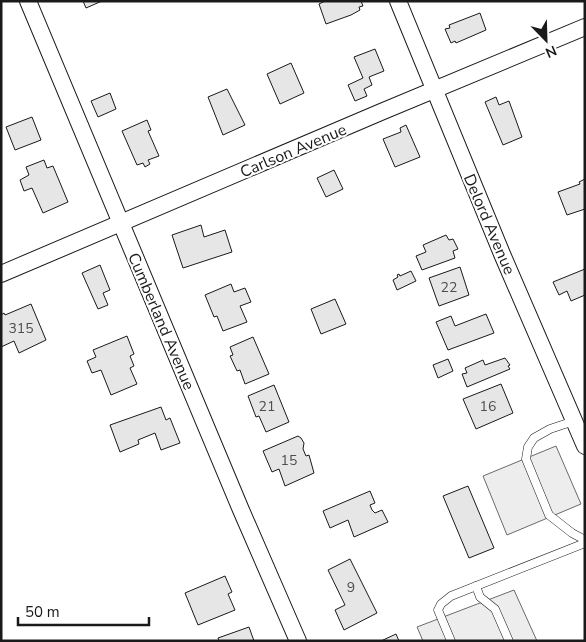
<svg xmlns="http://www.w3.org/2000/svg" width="586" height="642" viewBox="0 0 586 642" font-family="'Nunito Sans',sans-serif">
	<rect width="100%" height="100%" fill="#fff"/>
	<g fill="#ededed" stroke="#6a6a6a">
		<polygon points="556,446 581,504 507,535 483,476"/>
		<polygon points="514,590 537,641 423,641 417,627"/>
	</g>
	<g fill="#e6e6e6" stroke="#1a1a1a">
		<polygon points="83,1 102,1 86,8"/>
		<polygon points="325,1 361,1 363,6 359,7 360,10 351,15 326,24 319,4"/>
		<polygon points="480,13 486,30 456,43 455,41 451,43 445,29 450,28 449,25"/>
		<polygon points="375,49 384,71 369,77 372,85 364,89 367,96 355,101 348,85 363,78 354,57"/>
		<polygon points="291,63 304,93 280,104 267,74"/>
		<polygon points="227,89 245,125 223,135 208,97"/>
		<polygon points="110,93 116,109 98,117 91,101"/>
		<polygon points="496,97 499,105 509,101 522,137 503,145 485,102"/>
		<polygon points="32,117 41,140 15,150 6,127"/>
		<polygon points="147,120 151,130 148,131 159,156 148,160 150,164 145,167 143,163 137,165 122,131"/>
		<polygon points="406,125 420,157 395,167 383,139 401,132 400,128"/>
		<polygon points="44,160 47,168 53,166 68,202 43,213 32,188 24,191 20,180 29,175 26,167"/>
		<polygon points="334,170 343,189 326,197 317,178"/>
		<polygon points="585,179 585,209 567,215 558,192 580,184 579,182"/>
		<polygon points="201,225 204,237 225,230 232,252 183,268 172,235"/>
		<polygon points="446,235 449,240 453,239 458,249 453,251 455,258 422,270 416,256 426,252 423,245"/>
		<polygon points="100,265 110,290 103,293 108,305 98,309 82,273"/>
		<polygon points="460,267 469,295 439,306 429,278"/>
		<polygon points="585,269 585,295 571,301 567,291 559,295 553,282"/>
		<polygon points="411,271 416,281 397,290 393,280 398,277 397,275 399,274 400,276"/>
		<polygon points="231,284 234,292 245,288 251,302 240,306 247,322 223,331 217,316 214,317 205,295"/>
		<polygon points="335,299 346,324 321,334 311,309"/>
		<polygon points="31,304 46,340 19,353 14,341 1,347 1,315 4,313 5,315"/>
		<polygon points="486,314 494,333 448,350 436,322 451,316 455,326"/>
		<polygon points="127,336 134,354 130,356 134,366 130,368 137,384 111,395 101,370 92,373 87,361 96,357 93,350"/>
		<polygon points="253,337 269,374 245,384 240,370 237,371 230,356 233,355 230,347"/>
		<polygon points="505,358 510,365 508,366 510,369 467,387 462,374 467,373 465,368 483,360 485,365"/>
		<polygon points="448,359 453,371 438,378 433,365"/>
		<polygon points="501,384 513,413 476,429 463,399"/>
		<polygon points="274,385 289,422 266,432 259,416 256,417 248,396"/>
		<polygon points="161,407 166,420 170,418 180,443 161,450 155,433 138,440 139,444 120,452 110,425"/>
		<polygon points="298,436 301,438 304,443 303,449 306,456 309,455 314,473 285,486 279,469 272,472 263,451"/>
		<polygon points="468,486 494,548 469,558 443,496"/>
		<polygon points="370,491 375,503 370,505 372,510 375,513 382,510 388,522 354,537 348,520 330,528 323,511"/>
		<polygon points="350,559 377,613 344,630 335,610 345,605 328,570"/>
		<polygon points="225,576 232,592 228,594 235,610 198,625 185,593"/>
		<polygon points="249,627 254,641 219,641 218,638"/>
		<polygon points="396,634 399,641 381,641"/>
	</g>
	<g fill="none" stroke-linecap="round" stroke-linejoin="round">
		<defs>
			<g id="lane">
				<polyline points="574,421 550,429 534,438 528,447 526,459 549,515 572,533 585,540"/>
				<polyline points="476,586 480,597 495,609 509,641"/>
				<polyline points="451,641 438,610 441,604 451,596 585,543"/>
			</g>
			<g id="street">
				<polyline points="28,1 241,510 298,641"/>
				<polyline points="398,1 502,254 585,446"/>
				<polyline points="1,274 381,112 585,27"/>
			</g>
		</defs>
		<use href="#lane" stroke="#1a1a1a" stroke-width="9"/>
		<use href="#street" stroke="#1a1a1a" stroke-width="18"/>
		<use href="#lane" stroke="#fff" stroke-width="8"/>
		<use href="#street" stroke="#fff" stroke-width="16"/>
	</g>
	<g text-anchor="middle" stroke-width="4" stroke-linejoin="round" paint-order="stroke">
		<g font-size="14" fill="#4d4d4d">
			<text x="449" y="292">22</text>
			<text x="21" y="333">315</text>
			<text x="267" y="411">21</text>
			<text x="488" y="411">16</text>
			<text x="289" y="465">15</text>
			<text x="351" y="592">9</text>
		</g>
		<g font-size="16" fill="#1a1a1a" stroke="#fff">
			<text transform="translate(293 150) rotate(-23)" y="6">Carlson Avenue</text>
			<text transform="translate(490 224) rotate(67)" y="6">Delord Avenue</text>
			<text transform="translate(162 321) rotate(67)" y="6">Cumberland Avenue</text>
		</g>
	</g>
	<rect width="586" height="642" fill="none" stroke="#1a1a1a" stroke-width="5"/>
	<g transform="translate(546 40) rotate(157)" stroke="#ffffff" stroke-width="4" paint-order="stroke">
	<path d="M0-4L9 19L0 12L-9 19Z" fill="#1a1a1a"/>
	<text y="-8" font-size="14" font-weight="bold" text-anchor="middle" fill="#1a1a1a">N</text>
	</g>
	<path d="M18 617v8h131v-8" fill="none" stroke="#1a1a1a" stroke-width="2.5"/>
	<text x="25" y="617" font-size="15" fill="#1a1a1a" stroke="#ffffff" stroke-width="4" paint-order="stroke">50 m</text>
</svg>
